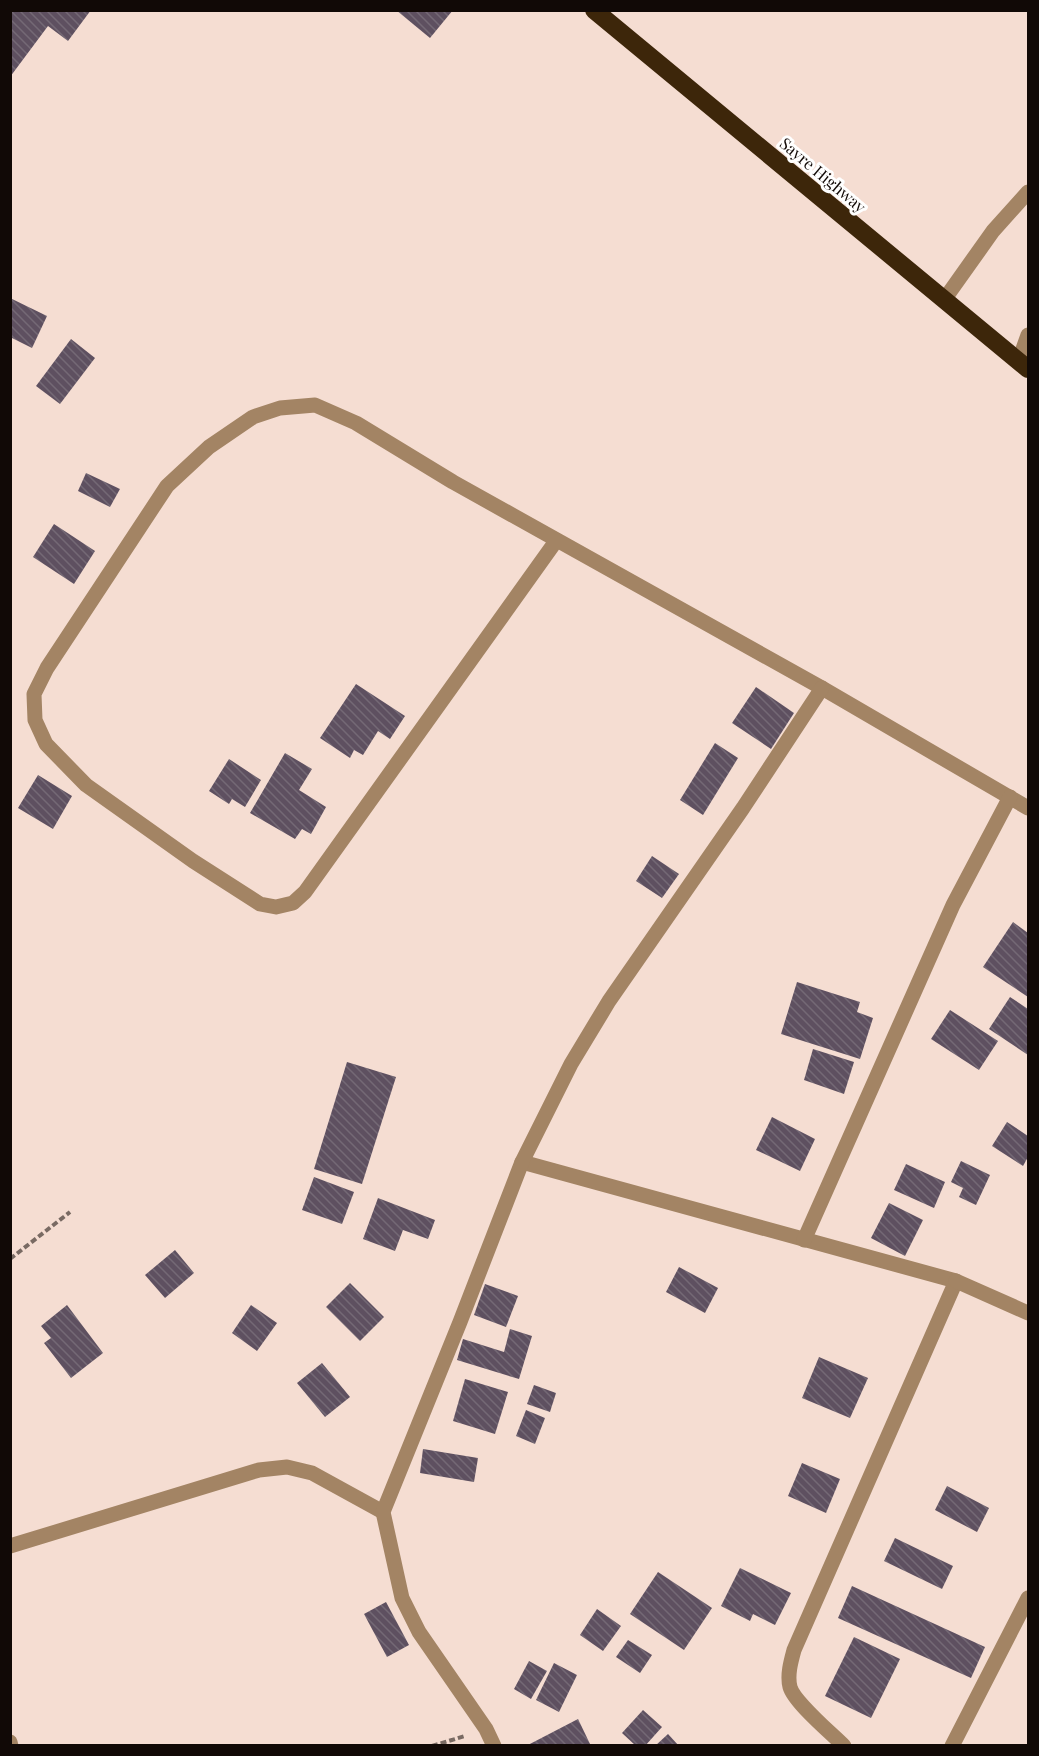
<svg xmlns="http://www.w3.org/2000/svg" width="1039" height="1756" viewBox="0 0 1039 1756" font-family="'Playfair Display',serif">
	<defs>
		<pattern id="building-back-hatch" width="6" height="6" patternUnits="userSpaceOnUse" patternTransform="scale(1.5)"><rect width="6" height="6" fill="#5e5060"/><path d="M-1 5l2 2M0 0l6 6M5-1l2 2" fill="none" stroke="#746975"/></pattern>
	</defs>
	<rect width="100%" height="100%" fill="#f5ddd2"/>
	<g fill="url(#building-back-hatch)">
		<polygon points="10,10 91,10 68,41 48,26 10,77"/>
		<polygon points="396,10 453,10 430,38"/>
		<polygon points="10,298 47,316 32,348 10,337"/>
		<polygon points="71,339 95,358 60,404 36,386"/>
		<polygon points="86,473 120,489 110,507 78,491"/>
		<polygon points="54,524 95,551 74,584 33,557"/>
		<polygon points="356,684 405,716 390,739 378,731 363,755 354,750 350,758 320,738"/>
		<polygon points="756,687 794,713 771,749 732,723"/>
		<polygon points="715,743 738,758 703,815 680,800"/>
		<polygon points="285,753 312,769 299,790 326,807 311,834 302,829 295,839 250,813"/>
		<polygon points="229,759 261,780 245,807 232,799 229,804 209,791"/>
		<polygon points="38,775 72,796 53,829 18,808"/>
		<polygon points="652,856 679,874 662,898 636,881"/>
		<polygon points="1013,922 1028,933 1028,997 983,967"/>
		<polygon points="797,982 860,1002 857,1012 873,1018 860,1059 781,1034"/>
		<polygon points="1010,997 1028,1009 1028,1055 989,1029"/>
		<polygon points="950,1010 998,1041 979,1070 931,1039"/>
		<polygon points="813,1049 854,1062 844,1094 804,1080"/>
		<polygon points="347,1062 396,1077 362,1184 314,1169"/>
		<polygon points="772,1117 815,1139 800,1171 756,1150"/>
		<polygon points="1007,1122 1028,1136 1028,1157 1023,1166 992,1146"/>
		<polygon points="961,1161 990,1175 976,1205 959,1197 963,1188 951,1182"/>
		<polygon points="906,1164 945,1182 934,1208 894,1190"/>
		<polygon points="314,1177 354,1192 342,1224 302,1210"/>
		<polygon points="378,1198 435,1220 428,1239 403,1230 395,1251 363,1239"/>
		<polygon points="889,1203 923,1220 905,1256 871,1238"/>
		<polygon points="175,1250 194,1273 165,1298 145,1275"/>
		<polygon points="679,1267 718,1288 705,1313 666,1292"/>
		<polygon points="350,1283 384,1317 360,1341 326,1307"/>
		<polygon points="485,1284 518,1296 506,1327 474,1315"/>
		<polygon points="67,1305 103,1353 71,1378 44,1343 51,1338 41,1326"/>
		<polygon points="251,1305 277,1323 257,1351 232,1333"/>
		<polygon points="510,1329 532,1336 519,1379 457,1360 463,1339 504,1352"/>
		<polygon points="819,1357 868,1378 850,1418 802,1398"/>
		<polygon points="322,1363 350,1397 325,1417 297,1383"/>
		<polygon points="465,1379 508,1392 495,1434 453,1421"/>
		<polygon points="534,1385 556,1393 550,1412 527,1404"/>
		<polygon points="526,1410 545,1418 535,1444 516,1436"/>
		<polygon points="423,1449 478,1458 474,1482 420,1473"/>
		<polygon points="802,1463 840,1479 826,1513 788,1496"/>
		<polygon points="947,1486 989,1508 977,1532 935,1510"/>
		<polygon points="895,1538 953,1566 942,1589 884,1561"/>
		<polygon points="740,1568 791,1593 775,1625 753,1614 750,1621 721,1606"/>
		<polygon points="658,1572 712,1608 684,1650 630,1614"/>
		<polygon points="852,1586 985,1647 971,1678 838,1618"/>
		<polygon points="386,1602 409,1645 387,1657 364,1614"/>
		<polygon points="597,1609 621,1626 603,1651 580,1635"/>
		<polygon points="854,1637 900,1659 871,1718 825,1696"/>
		<polygon points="628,1640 652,1655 640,1673 616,1657"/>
		<polygon points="529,1661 547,1671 531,1699 514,1689"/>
		<polygon points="554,1663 577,1675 559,1712 536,1700"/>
		<polygon points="643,1710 662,1727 645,1746 636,1746 622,1733"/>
		<polygon points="578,1719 591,1746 526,1746"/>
		<polygon points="668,1734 679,1746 655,1746"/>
	</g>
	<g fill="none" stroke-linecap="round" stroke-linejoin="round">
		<g stroke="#796a63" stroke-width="4" stroke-dasharray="6 3" stroke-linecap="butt">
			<polyline points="10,1259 70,1212"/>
			<polyline points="432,1746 465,1736"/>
		</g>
		<g stroke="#a38464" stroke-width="15">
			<polyline points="944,300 993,231 1028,192"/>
			<polyline points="1019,360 1028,335"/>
		</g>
		<g stroke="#a38464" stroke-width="15">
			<polyline points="556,541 305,892 293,903 276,907 260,904 193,861 86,785 46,744 35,720 34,694 47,668 167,486 209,447 253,417 280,408 315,405 356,423 453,482 822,688 1028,808"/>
			<path d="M 522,1162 L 956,1281 L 794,1650 C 791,1661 787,1675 790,1687 C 794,1702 831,1733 844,1746"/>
			<polyline points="804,1240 953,905 1010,797"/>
			<polyline points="956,1281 1028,1313"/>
			<polyline points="10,1546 259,1470 287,1467 312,1473 383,1512"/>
			<polyline points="10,1742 11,1746"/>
			<polyline points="494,1746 486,1729 419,1632 402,1598 383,1512 460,1322 522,1162 571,1064 609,1001 743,808 822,688"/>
			<polyline points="952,1746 1028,1598"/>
		</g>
		<polyline stroke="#3d260a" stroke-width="18" points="594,10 1028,369"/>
	</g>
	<g text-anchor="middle" stroke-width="6" stroke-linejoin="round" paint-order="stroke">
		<g font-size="16" fill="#110906" stroke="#fff">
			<text transform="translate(823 175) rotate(40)" y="6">Sayre Highway</text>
		</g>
	</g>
	<rect width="1039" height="1756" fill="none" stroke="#110906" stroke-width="24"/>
</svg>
